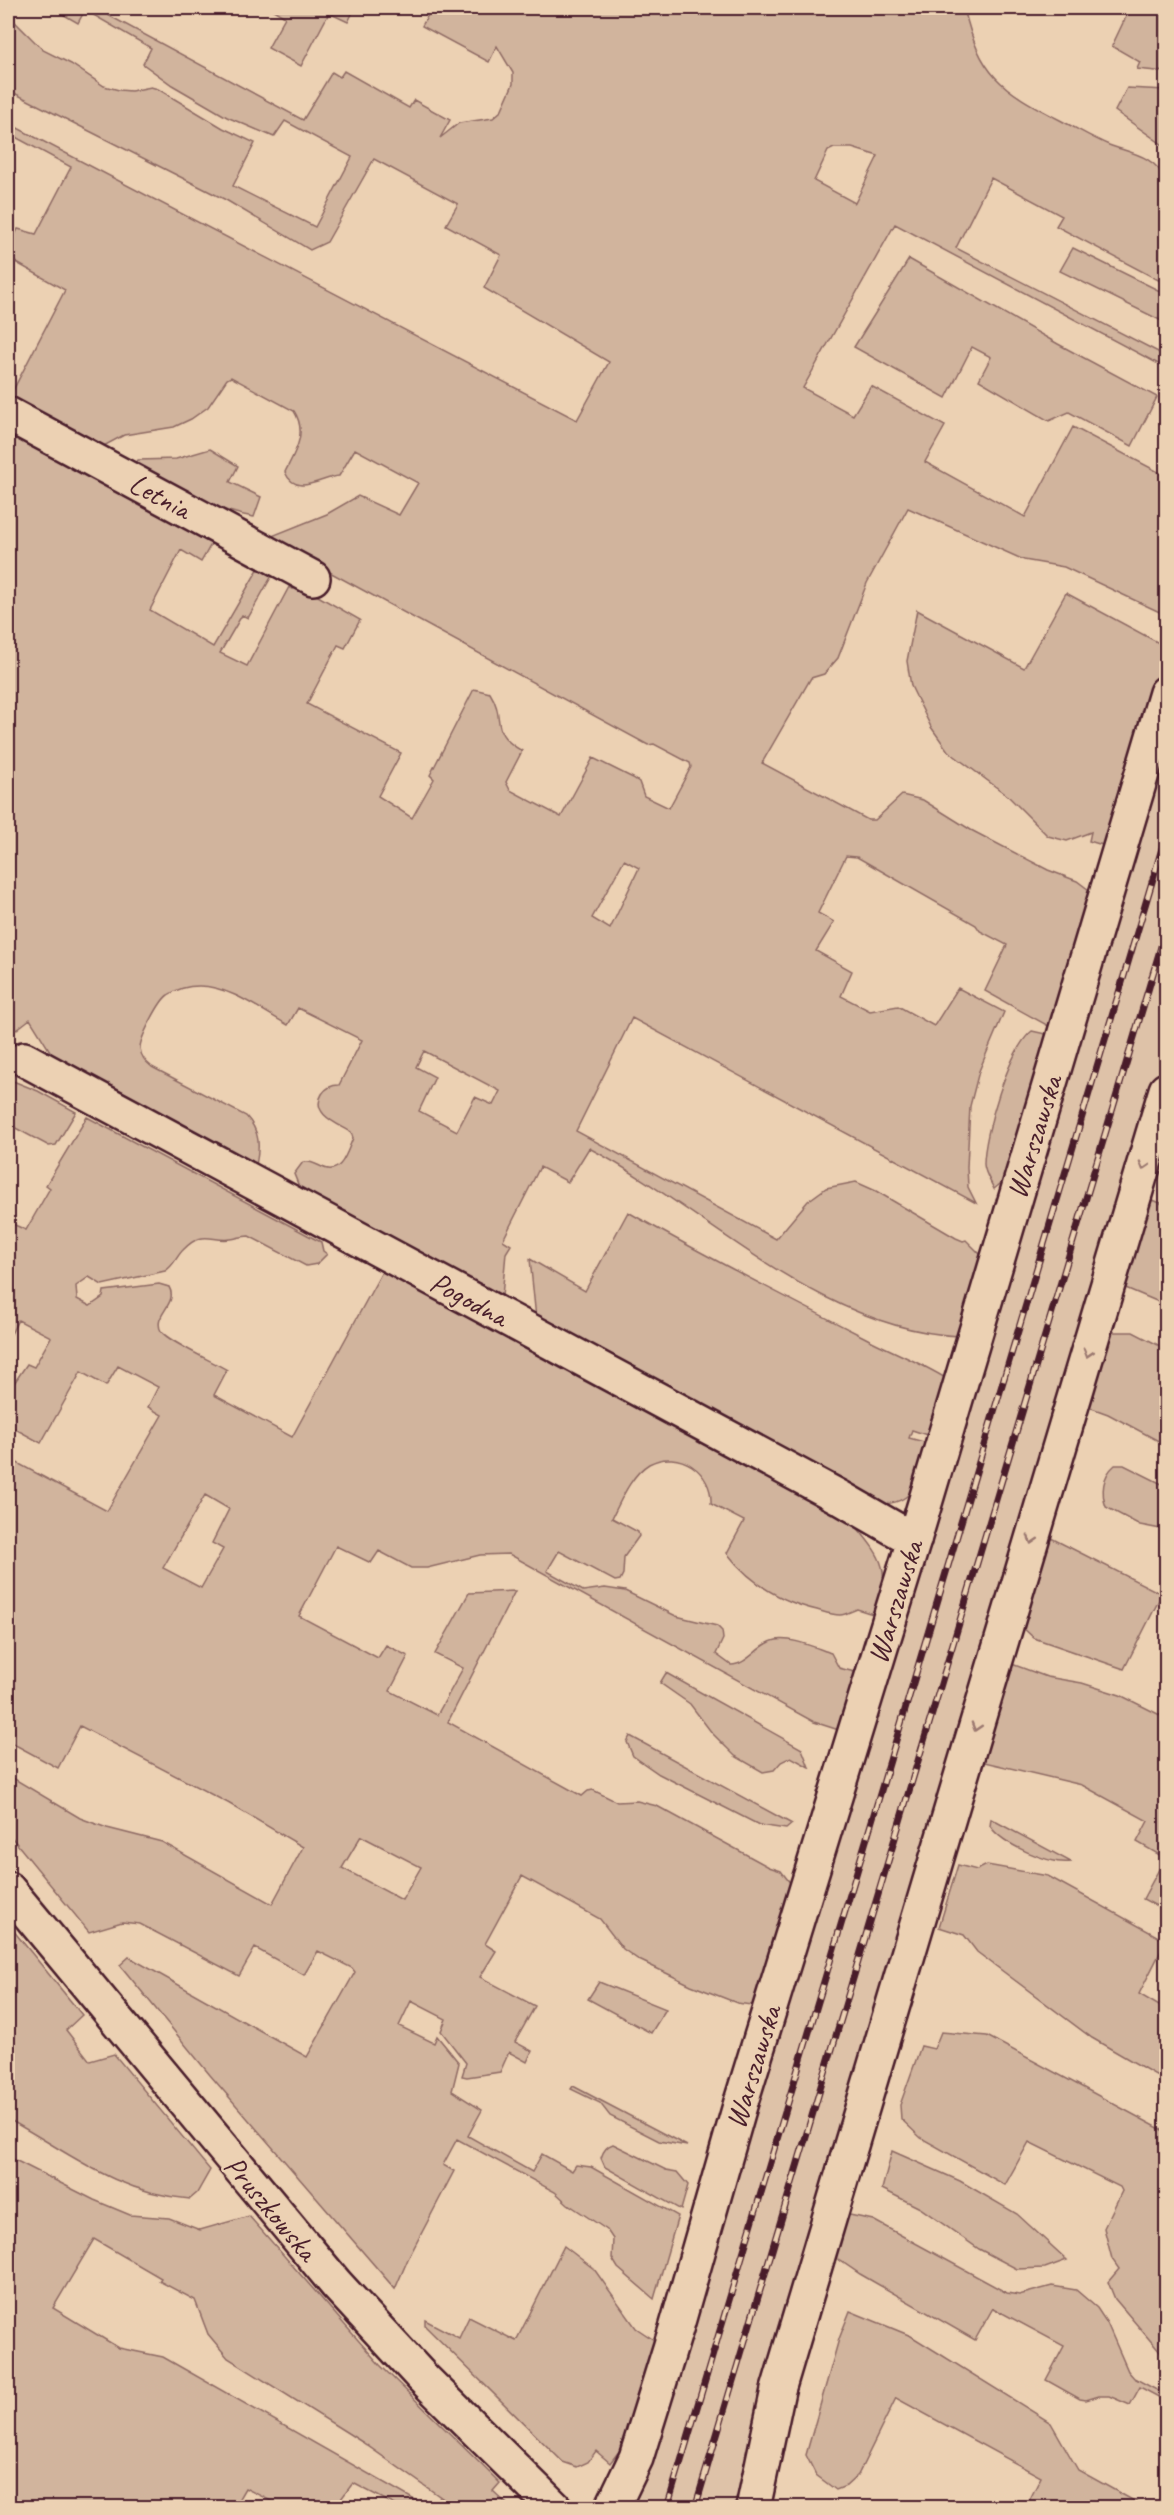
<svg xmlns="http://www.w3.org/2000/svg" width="1174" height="2515" viewBox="0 0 1174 2515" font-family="Caveat,sans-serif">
	<rect width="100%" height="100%" fill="#ecd1b3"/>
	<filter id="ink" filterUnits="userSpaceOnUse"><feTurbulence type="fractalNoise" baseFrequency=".0167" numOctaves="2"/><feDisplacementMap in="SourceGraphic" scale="12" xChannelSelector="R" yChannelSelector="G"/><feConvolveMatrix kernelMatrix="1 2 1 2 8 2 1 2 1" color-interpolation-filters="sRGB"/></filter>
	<g filter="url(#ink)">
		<polygon fill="#dec2a8" points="1166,735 1166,1042 738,2507 634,2508"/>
		<g fill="#d1b49d" stroke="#8e6a64" stroke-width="1.5" fill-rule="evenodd">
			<path d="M 52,8 L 95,8 L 303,120 L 332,72 L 340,77 L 344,71 L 409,108 L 414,100 L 450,120 L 440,138 L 459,123 L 493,118 L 501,111 L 513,84 L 513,73 L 497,46 L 489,62 L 422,26 L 430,11 L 424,8 L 514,8 L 521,12 L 524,8 L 964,8 C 980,75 1000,89 1060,120 C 1076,128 1092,138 1109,145 C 1130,153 1154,155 1165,179 C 1170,188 1166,267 1166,284 L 1056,226 L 1062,216 L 991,178 L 956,248 L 1166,356 L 1166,368 L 895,224 L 803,388 L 853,415 L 871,386 L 945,426 L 925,462 L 1025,517 L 1073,427 L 1166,476 L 1166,615 L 1064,567 L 1024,560 L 908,508 L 867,583 L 838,658 L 824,674 L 811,678 L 762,763 L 868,820 L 875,820 L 902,795 L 923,800 L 971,830 L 1048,870 L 1077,881 L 1093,893 L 1052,1028 L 985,991 L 1007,945 L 980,931 L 976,925 L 857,857 L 846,856 L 818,913 L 834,922 L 816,951 L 852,971 L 841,996 L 870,1011 L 898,1006 L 934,1026 L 958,988 L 1004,1012 L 979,1071 L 970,1106 L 967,1167 L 968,1187 L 976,1203 L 632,1018 L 576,1131 L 776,1239 L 808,1201 L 826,1188 L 856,1182 L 876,1191 L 956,1238 L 963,1241 L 966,1240 L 984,1258 L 960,1336 C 820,1330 707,1210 589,1148 L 568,1182 L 540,1167 L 503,1240 L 511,1245 L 506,1253 L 502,1296 L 300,1189 L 294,1174 L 303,1162 C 311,1161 315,1164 322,1167 C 341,1177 347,1152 353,1138 L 351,1132 C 338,1124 310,1114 322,1094 C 326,1088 332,1085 339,1085 L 362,1040 L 298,1008 L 288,1025 C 262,1011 230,986 199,986 C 188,986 177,989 168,995 C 160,1000 140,1038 140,1048 C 141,1057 145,1061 152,1067 L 246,1116 C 260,1131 260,1146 256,1165 L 53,1056 L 30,1019 L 8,1036 L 8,426 L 214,539 L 201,562 L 181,550 L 150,610 L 213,647 L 261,564 L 274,572 L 248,618 L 242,615 L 220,653 L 247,666 L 289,587 L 293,589 L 297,584 L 360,620 L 345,648 L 338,645 L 307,704 L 401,753 L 378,796 L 412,818 L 434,779 L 430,775 L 474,689 L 490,693 C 507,720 487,731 522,751 L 506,782 L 510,790 L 561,817 L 593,758 L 633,778 L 639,782 L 644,796 L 669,808 L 691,767 L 690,763 L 654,744 L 648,745 L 267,538 L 327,514 L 358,496 L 399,515 L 418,483 L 355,449 L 339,476 C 322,477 296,498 285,472 C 295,452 308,433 294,411 L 231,377 L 227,379 L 208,407 L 191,419 L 174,427 L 124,435 L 102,447 L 8,400 L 65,290 L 8,258 L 8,248 L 18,229 L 36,234 L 71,167 L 8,133 L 8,123 L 577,420 L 609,362 L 484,288 L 501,255 L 446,225 L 458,204 L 374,159 L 327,242 L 310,250 L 226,200 L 8,90 L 8,25 L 15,22 L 43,50 L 71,64 L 104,86 L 119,90 L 131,91 L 151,87 L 158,89 L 223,128 L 255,143 L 233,186 L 315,227 L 352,157 L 285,121 L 274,137 L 227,117 L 172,85 L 143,64 L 151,48 L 85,10 L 78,23 ZM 834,148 L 852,148 L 878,156 L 855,203 L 814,181 L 828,151 ZM 624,860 L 639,868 L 610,929 L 592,918 ZM 424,1051 L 500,1091 L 493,1105 L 475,1097 L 457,1131 L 419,1111 L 435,1077 L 416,1067 Z"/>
			<polygon points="270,8 355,8 348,22 329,13 301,66 268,48 285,17"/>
			<polygon points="1130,8 1166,8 1166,72 1137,69 1140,62 1112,46"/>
			<polygon points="1127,88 1166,90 1166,147 1115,111"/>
			<polygon points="1073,248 1166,294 1166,323 1060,271"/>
			<polygon points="909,259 1058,344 1157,397 1132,446 1069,412 1049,421 979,380 991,357 972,347 946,398 854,347"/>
			<path d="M 210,449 L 238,466 L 230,482 L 261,497 L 254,517 C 210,510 172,487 133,467 L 138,460 L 176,459 Z"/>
			<polygon points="1066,593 1159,643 1164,655 1106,846 1089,841 1091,832 1067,841 1048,836 1008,796 948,751 931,727 911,686 907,661 917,610 1024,668"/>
			<path d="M 1032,1031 L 1050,1035 L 1005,1185 L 1000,1184 L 994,1189 C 991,1182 984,1172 984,1164 C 984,1134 1009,1049 1032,1031 Z"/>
			<polygon points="8,1079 38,1091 76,1112 56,1145 49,1146 8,1124"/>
			<path d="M 87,1117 L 315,1239 L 321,1242 L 323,1251 L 327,1254 L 317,1264 L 306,1266 L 249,1236 C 242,1236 238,1238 231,1239 C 211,1242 203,1229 183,1250 C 176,1257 174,1266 165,1271 L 102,1285 L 89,1277 L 76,1286 L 77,1299 L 90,1306 L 103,1297 L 104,1291 L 159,1284 L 169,1287 C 179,1304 152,1315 161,1331 C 167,1341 214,1362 227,1370 L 214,1395 L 292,1437 L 383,1270 L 689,1433 L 855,1525 C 885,1561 890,1570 876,1615 L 857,1609 C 852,1611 845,1615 840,1615 C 832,1615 824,1612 817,1610 C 779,1601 750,1583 727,1553 L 744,1521 L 711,1504 C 713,1472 679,1448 649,1464 C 631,1475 621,1500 612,1518 L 638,1532 L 639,1536 L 624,1557 L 623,1574 L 620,1580 L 615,1581 L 559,1551 L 547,1571 L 583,1591 L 605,1588 L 625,1591 L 676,1616 L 717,1626 L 722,1631 L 723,1639 L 716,1654 L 731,1665 C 748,1665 759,1643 776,1640 C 792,1637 816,1648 831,1653 L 839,1668 L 859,1673 L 842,1731 L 814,1722 L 509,1554 L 480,1555 L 427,1568 L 411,1568 L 379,1551 L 371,1563 L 336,1546 L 299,1616 L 378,1658 L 386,1645 L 408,1656 L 390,1691 L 437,1715 L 463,1668 L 435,1654 L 469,1593 L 515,1591 L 448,1722 L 582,1796 L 588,1791 L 593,1790 L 617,1802 L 637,1801 L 657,1806 L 769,1867 L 781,1871 L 794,1888 L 758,2006 L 737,2003 L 691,1985 L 639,1960 L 623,1949 L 600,1919 L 522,1876 L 485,1944 L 496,1951 L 480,1977 L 535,2006 L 515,2042 L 532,2051 L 527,2062 L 509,2052 L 500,2072 L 467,2077 L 462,2076 L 466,2063 L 441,2031 L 446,2019 L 411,2001 L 399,2026 L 434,2043 L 437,2036 L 459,2063 L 452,2091 L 482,2110 L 468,2136 L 532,2172 L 542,2154 L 572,2171 L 576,2165 L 591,2167 L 678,2216 L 654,2299 L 618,2268 L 612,2258 L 613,2239 L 607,2230 L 568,2204 L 555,2192 L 457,2139 L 443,2165 L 454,2171 L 408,2259 L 395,2289 L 210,2075 L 120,1965 L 129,1957 L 307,2057 L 355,1972 L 352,1968 L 318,1951 L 304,1975 L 255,1948 L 239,1976 L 140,1924 L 122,1922 L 89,1932 L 8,1833 L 8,1775 L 80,1818 L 107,1828 L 162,1842 L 272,1904 L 303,1847 L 228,1803 L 80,1726 L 58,1768 L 8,1741 L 8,1458 L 107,1511 L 162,1415 L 148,1407 L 158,1387 L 118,1366 L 106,1386 L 81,1372 L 41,1443 L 8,1425 L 8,1392 L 27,1364 L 34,1367 L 51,1337 L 18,1320 L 8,1340 L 8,1222 L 26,1230 L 50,1188 L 46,1185 ZM 205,1495 L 229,1509 L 212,1543 L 223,1549 L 201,1588 L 163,1568 ZM 361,1836 L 421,1867 L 402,1900 L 342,1868 Z"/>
			<polygon points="1148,1199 1161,1203 1166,1208 1166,1305 1121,1286"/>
			<path d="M 628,1212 C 705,1256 783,1296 862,1336 C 890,1351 920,1362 947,1379 L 930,1436 L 912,1430 L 909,1438 L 928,1443 C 918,1474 920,1503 882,1504 L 536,1318 L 530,1259 L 585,1291 Z"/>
			<polygon points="1107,1332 1133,1332 1166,1349 1166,1445 1108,1414 1086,1406"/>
			<path d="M 1115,1465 L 1124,1465 L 1166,1486 L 1166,1530 L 1140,1525 L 1106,1507 C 1101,1493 1102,1476 1115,1465 Z"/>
			<polygon points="1047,1536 1162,1594 1124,1669 1034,1638 1020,1625 1044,1560 1040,1555"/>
			<polygon points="1009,1663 1047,1677 1082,1683 1120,1695 1166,1718 1166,1911 1143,1899 1165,1858 1137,1842 1148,1821 1082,1785 980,1761"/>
			<polygon points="666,1673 802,1749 809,1767 791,1757 781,1762 774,1770 763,1772 735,1756 712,1733 690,1704 660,1683"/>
			<polygon points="630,1736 792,1824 786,1829 759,1825 659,1774 633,1756 627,1742"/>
			<path d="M 991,1819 L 1071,1862 C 1049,1865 1002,1844 990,1826 Z"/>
			<polygon points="958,1865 977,1870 987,1865 1048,1876 1166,1941 1139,1994 1166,2010 1166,2081 1092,2038 977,1952 964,1935 939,1927"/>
			<path d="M 8,1924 L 82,2015 L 66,2030 L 90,2061 L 114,2054 L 210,2170 L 197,2193 L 190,2199 C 116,2193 70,2153 8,2119 Z"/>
			<polygon points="599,1982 666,2009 651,2033 588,1999"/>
			<polygon points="941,2032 987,2036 1166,2132 1166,2359 1115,2299 1108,2282 1119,2269 1112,2259 1104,2228 1122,2191 1120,2187 1029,2142 1005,2185 921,2138 901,2119 900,2105 921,2046 934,2049"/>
			<polygon points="573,2086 687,2146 659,2141 610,2116 600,2103 571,2089"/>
			<path d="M 613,2144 L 666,2170 L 677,2172 L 688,2185 L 681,2210 L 605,2167 L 601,2158 C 603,2151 606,2146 613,2144 Z"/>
			<polygon points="892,2151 960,2181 1017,2214 1067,2260 1045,2268 1017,2269 979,2249 920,2208 882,2189"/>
			<polygon points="9,2157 94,2200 130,2215 169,2218 200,2230 249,2216 380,2365 500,2483 493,2491 507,2504 504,2507 455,2507 362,2442 228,2358 208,2334 195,2300 159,2281 161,2278 94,2239 53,2308 119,2348 163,2357 427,2507 399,2507 353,2483 335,2507 283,2507 245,2488 234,2507 8,2507"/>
			<polygon points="845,2214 873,2220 1007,2293 1019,2295 1052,2286 1076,2290 1097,2308 1107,2323 1128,2371 1134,2378 1166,2395 1166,2401 1140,2387 1130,2405 1109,2396 1099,2396 1086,2400 1080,2399 1046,2380 1064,2346 993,2308 975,2340 860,2274 832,2255"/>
			<polygon points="564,2246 594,2269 636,2328 657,2342 627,2441 610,2463 596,2451 588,2462 577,2467 563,2462 425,2326 425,2320 459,2338 469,2317 516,2341"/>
			<polygon points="850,2311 911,2336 1051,2423 1078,2470 1145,2507 1026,2507 1041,2477 896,2398 858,2475 846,2486 836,2490 816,2475 806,2455 839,2339"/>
		</g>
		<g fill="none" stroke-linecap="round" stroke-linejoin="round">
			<defs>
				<g id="minor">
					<polyline points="8,414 313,578"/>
					<polyline points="24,1059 841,1498 914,1540"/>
					<polyline points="612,2508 636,2458 676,2329 741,2102 914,1540 1166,693"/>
					<polyline points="753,2508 778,2390 1166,1090"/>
				</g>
				<polyline id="tertiary" points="8,1889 336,2284 422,2377 555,2508"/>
			</defs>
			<use href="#minor" stroke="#4a1f2b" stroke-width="38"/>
			<use href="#tertiary" stroke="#4a1f2b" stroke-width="38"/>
			<use href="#minor" stroke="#ecd1b3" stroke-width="33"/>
			<use href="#tertiary" stroke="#ecd1b3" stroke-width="33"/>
			<defs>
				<g id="rail">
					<polyline points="667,2508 1166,835"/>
					<polyline points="695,2508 1166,930"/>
				</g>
			</defs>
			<use href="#rail" stroke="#4a1f2b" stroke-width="7"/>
			<use href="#rail" stroke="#ecd1b3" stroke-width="4.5" stroke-dasharray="14" stroke-linecap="butt"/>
		</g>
		<defs><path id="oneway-chevron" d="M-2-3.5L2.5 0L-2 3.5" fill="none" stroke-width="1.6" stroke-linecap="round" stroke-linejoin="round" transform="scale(1.5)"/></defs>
		<g stroke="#9b786f">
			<use href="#oneway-chevron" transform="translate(1144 1166) rotate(107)"/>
			<use href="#oneway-chevron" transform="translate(1088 1353) rotate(107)"/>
			<use href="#oneway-chevron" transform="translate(1032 1540) rotate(107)"/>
			<use href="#oneway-chevron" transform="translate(976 1727) rotate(107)"/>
		</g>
	</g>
	<g text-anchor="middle" stroke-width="5" stroke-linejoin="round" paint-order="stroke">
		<g font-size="30" fill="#4a1f2b" stroke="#ecd1b3">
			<text transform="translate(160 496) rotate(28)" y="10">Letnia</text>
			<text transform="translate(1034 1137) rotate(-73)" y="10">Warszawska</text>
			<text transform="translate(469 1299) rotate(28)" y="10">Pogodna</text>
			<text transform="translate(895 1602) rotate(-73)" y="10">Warszawska</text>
			<text transform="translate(753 2067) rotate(-73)" y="10">Warszawska</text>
			<text transform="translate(271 2208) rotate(50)" y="10">Pruszkowska</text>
		</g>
	</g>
	<rect width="1174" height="2515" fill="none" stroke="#ecd1b3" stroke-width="30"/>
	<rect x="15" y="15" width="1144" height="2485" fill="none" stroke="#4a1f2b" stroke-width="2" filter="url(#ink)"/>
</svg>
